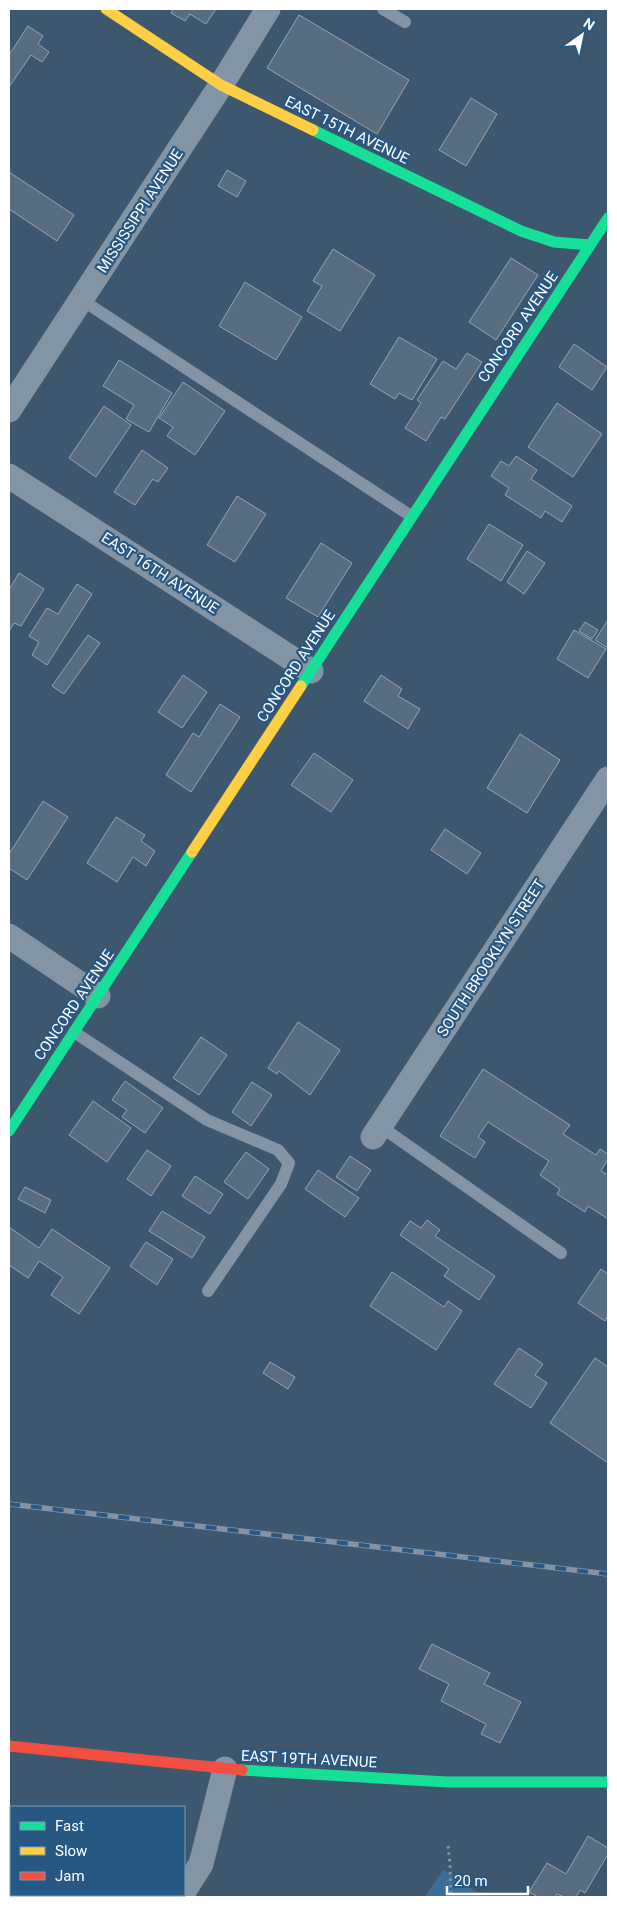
<svg xmlns="http://www.w3.org/2000/svg" width="617" height="1906" viewBox="0 0 617 1906" font-family="Roboto,sans-serif">
	<rect width="100%" height="100%" fill="#3c576e"/>
	<polygon fill="#3c6d99" points="443,1870 444,1870 484,1897 425,1897"/>
	<g fill="#586d7f" stroke="#96a5b3">
		<polygon points="173,9 216,9 206,24 190,14 185,21 171,13"/>
		<polygon points="299,15 409,80 377,134 267,68"/>
		<polygon points="28,26 43,36 38,44 49,52 42,62 31,55 9,87 9,55"/>
		<polygon points="471,98 497,114 466,166 439,150"/>
		<polygon points="227,170 246,181 237,197 218,186"/>
		<polygon points="9,172 74,215 57,241 9,209"/>
		<polygon points="333,249 375,275 340,331 307,311 322,286 313,281"/>
		<polygon points="511,258 538,275 496,340 469,322"/>
		<polygon points="245,282 302,317 276,360 219,326"/>
		<polygon points="399,337 437,359 412,400 399,393 395,399 370,384"/>
		<polygon points="574,344 607,367 592,390 559,367"/>
		<polygon points="467,353 482,362 445,419 441,417 426,441 405,428 421,403 417,400 443,361 456,369"/>
		<polygon points="119,360 172,393 149,432 126,419 134,405 103,386"/>
		<polygon points="183,382 225,411 195,455 167,436 173,427 159,418"/>
		<polygon points="557,403 602,434 573,477 528,447"/>
		<polygon points="104,406 131,425 96,477 69,458"/>
		<polygon points="142,450 168,468 158,482 153,479 135,505 114,492"/>
		<polygon points="516,456 537,470 531,479 572,506 562,522 545,511 541,518 505,495 509,488 491,476 501,461 509,466"/>
		<polygon points="237,496 266,514 235,562 207,545"/>
		<polygon points="489,524 523,545 501,581 467,559"/>
		<polygon points="321,543 352,563 318,617 286,598"/>
		<polygon points="527,551 545,563 524,594 507,582"/>
		<polygon points="19,573 44,589 21,626 14,623 9,631 9,590"/>
		<polygon points="77,584 92,594 47,665 32,655 39,642 29,636 47,608 58,614"/>
		<polygon points="608,620 608,648 595,640"/>
		<polygon points="585,622 598,630 592,639 579,631"/>
		<polygon points="574,630 606,649 588,678 557,659"/>
		<polygon points="88,635 100,643 64,694 52,686"/>
		<polygon points="183,675 207,692 182,728 158,712"/>
		<polygon points="381,675 402,689 398,696 420,709 408,729 364,701"/>
		<polygon points="220,704 240,717 191,792 166,775 193,733 199,737"/>
		<polygon points="520,734 560,760 527,813 487,788"/>
		<polygon points="314,753 353,780 331,812 291,785"/>
		<polygon points="43,801 68,817 27,880 9,868 9,854"/>
		<polygon points="116,817 145,835 141,841 155,851 146,866 133,857 117,882 87,863"/>
		<polygon points="445,829 481,853 467,874 431,850"/>
		<polygon points="298,1022 340,1050 310,1095 279,1071 277,1074 268,1068"/>
		<polygon points="201,1037 227,1055 199,1095 173,1078"/>
		<polygon points="483,1069 570,1125 563,1134 596,1155 600,1149 608,1154 608,1159 601,1171 608,1175 608,1219 588,1206 585,1212 557,1194 560,1189 540,1175 549,1161 488,1122 478,1137 485,1142 475,1158 440,1136"/>
		<polygon points="125,1081 163,1108 145,1133 122,1117 127,1110 112,1100"/>
		<polygon points="252,1082 272,1095 251,1126 232,1112"/>
		<polygon points="93,1101 131,1128 107,1162 69,1135"/>
		<polygon points="147,1150 171,1166 151,1196 127,1179"/>
		<polygon points="246,1152 269,1169 248,1199 224,1182"/>
		<polygon points="350,1156 371,1170 357,1191 336,1177"/>
		<polygon points="318,1170 359,1198 345,1217 305,1189"/>
		<polygon points="195,1176 223,1194 210,1214 182,1196"/>
		<polygon points="25,1187 51,1200 45,1213 18,1199"/>
		<polygon points="162,1211 205,1237 192,1258 149,1231"/>
		<polygon points="427,1220 440,1230 435,1236 495,1276 479,1300 444,1276 449,1269 400,1235 410,1221 421,1228"/>
		<polygon points="9,1227 39,1248 52,1229 110,1268 79,1314 51,1295 63,1277 39,1261 28,1278 9,1265"/>
		<polygon points="146,1242 173,1259 157,1285 130,1266"/>
		<polygon points="601,1269 608,1274 608,1316 605,1321 578,1303"/>
		<polygon points="392,1272 444,1307 448,1301 462,1311 436,1350 370,1306"/>
		<polygon points="519,1348 543,1364 535,1375 547,1383 531,1408 494,1384"/>
		<polygon points="595,1358 608,1367 608,1463 550,1423"/>
		<polygon points="270,1362 295,1377 288,1389 263,1373"/>
		<polygon points="432,1644 490,1673 484,1684 521,1702 500,1743 481,1734 486,1724 441,1701 449,1684 419,1669"/>
		<polygon points="588,1836 608,1848 608,1854 585,1893 580,1890 576,1897 564,1897 557,1894 555,1897 538,1897 529,1892 547,1863 566,1874"/>
	</g>
	<g fill="none" stroke-linecap="round" stroke-linejoin="round">
		<polyline stroke="#8394a4" stroke-width="3" stroke-dasharray="2.5 4" stroke-linecap="butt" points="448,1846 450,1864 451,1897"/>
		<g stroke="#8394a4" stroke-width="12">
			<polyline points="383,9 405,22"/>
			<polyline points="82,300 411,516"/>
			<polyline points="74,1032 207,1120 278,1150 289,1163 281,1184 208,1291"/>
			<polyline points="380,1126 561,1253"/>
			<polyline points="104,1897 114,1895"/>
		</g>
		<g stroke="#8394a4" stroke-width="25">
			<polyline points="9,410 221,85 268,9"/>
			<polyline points="9,476 311,671"/>
			<polyline points="9,936 98,996"/>
			<polyline points="373,1137 608,779"/>
			<polyline points="184,1891 201,1864 225,1769"/>
		</g>
		<g stroke="#16e098" stroke-width="11">
			<polyline points="313,130 521,231 554,242 590,245"/>
			<polyline points="301,686 608,218"/>
			<polyline points="9,1131 192,852"/>
			<polyline points="242,1770 447,1782 608,1782"/>
		</g>
		<g stroke="#ffcf43" stroke-width="11">
			<polyline points="106,9 221,85 313,130"/>
			<polyline points="192,852 301,686"/>
		</g>
		<polyline stroke="#f24e42" stroke-width="11" points="9,1746 242,1770"/>
		<defs>
			<polyline id="rail" points="9,1504 608,1574"/>
		</defs>
		<use href="#rail" stroke="#8393a4" stroke-width="5.5"/>
		<use href="#rail" stroke="#275883" stroke-width="4" stroke-dasharray="11" stroke-linecap="butt"/>
	</g>
	<g text-anchor="middle" stroke-width="4.5" stroke-linejoin="round" paint-order="stroke">
		<g font-size="15" fill="#fff" stroke="#275883">
			<text transform="translate(347 130) rotate(26)" y="5">EAST 15TH AVENUE</text>
			<text transform="translate(140 211) rotate(-57)" y="5">MISSISSIPPI AVENUE</text>
			<text transform="translate(518 327) rotate(-56)" y="5">CONCORD AVENUE</text>
			<text transform="translate(160 573) rotate(33)" y="5">EAST 16TH AVENUE</text>
			<text transform="translate(296 666) rotate(-57)" y="5">CONCORD AVENUE</text>
			<text transform="translate(491 958) rotate(-57)" y="5">SOUTH BROOKLYN STREET</text>
			<text transform="translate(74 1005) rotate(-56)" y="5">CONCORD AVENUE</text>
			<text transform="translate(309 1759) rotate(3)" y="5">EAST 19TH AVENUE</text>
		</g>
	</g>
	<rect width="617" height="1906" fill="none" stroke="#ffffff" stroke-width="20"/>
	<rect x="10" y="1806" width="175" height="90" fill="#275883" stroke="#7d9bb5"/>
	<rect x="20" y="1822" width="25" height="8" fill="#16e098" stroke="#7d9bb5"/>
	<text x="55" y="1831" font-size="15" fill="#ffffff">Fast</text>
	<rect x="20" y="1847" width="25" height="8" fill="#ffcf43" stroke="#7d9bb5"/>
	<text x="55" y="1856" font-size="15" fill="#ffffff">Slow</text>
	<rect x="20" y="1872" width="25" height="8" fill="#f24e42" stroke="#7d9bb5"/>
	<text x="55" y="1881" font-size="15" fill="#ffffff">Jam</text>
	<g transform="translate(582 35) rotate(33)" stroke="#275883" stroke-width="4" paint-order="stroke">
	<path d="M0-4L9 19L0 12L-9 19Z" fill="#ffffff"/>
	<text y="-8" font-size="14" font-weight="bold" text-anchor="middle" fill="#ffffff">N</text>
	</g>
	<path d="M447 1886v8h81v-8" fill="none" stroke="#ffffff" stroke-width="2.5"/>
	<text x="454" y="1886" font-size="15" fill="#ffffff" stroke="#275883" stroke-width="4" paint-order="stroke">20 m</text>
</svg>
